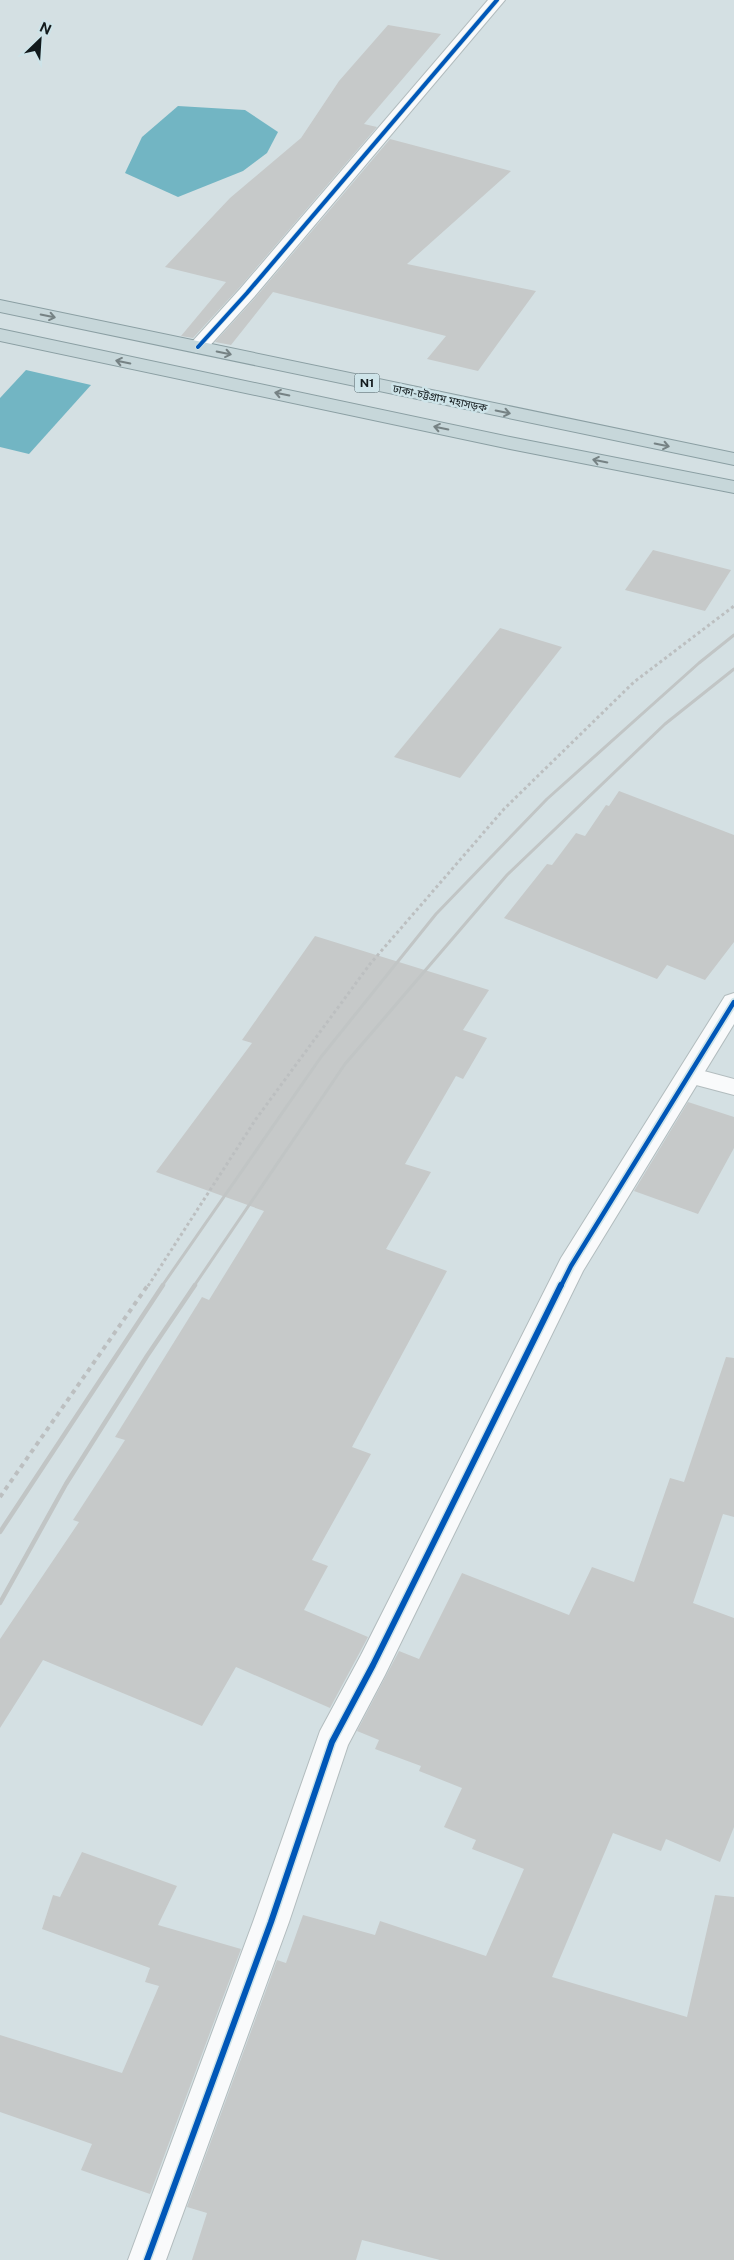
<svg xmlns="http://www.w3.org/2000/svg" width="734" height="2260" viewBox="0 0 734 2260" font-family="'Public Sans','Noto Sans Bengali',sans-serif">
	<rect width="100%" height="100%" fill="#d4e0e3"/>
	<g fill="#72b5c3">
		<polygon points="178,106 245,110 278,132 267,153 243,171 178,197 125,173 142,137"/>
		<polygon points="26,370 91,385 29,454 0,447 0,398"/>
	</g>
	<g fill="#c6c9c9">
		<polygon points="388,25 441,34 364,124 377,127 239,288 193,338 181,336 226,282 165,267 230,198 301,138 339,81"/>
		<polygon points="390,139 511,171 407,264 536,291 478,371 427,359 446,336 273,292 231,345 215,342 255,298"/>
		<polygon points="653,550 731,570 705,611 625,590"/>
		<polygon points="500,628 562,647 460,778 394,757"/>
		<polygon points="619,791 734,835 734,942 705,980 667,965 657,979 504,918 547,864 552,865 576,833 585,836 606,805 609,806"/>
		<polygon points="315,936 489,990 463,1030 487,1038 463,1079 456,1076 405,1164 431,1172 386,1249 447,1271 352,1447 371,1454 312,1560 328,1566 304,1610 368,1637 330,1708 236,1667 202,1726 43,1660 0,1728 0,1639 79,1522 73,1520 125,1440 115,1437 202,1297 209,1300 264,1211 156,1172 252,1043 242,1040"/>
		<polygon points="688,1102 734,1117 734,1148 698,1214 634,1191"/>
		<polygon points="726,1357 734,1358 734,1517 723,1514 693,1603 734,1618 734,1827 720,1862 666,1839 661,1851 613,1833 552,1977 687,2017 715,1895 734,1897 734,2260 440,2260 362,2240 356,2260 192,2260 207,2213 187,2207 277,1960 286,1963 303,1915 375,1935 380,1921 486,1956 524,1869 472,1849 476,1840 444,1827 462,1788 419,1771 421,1766 375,1749 379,1740 357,1731 399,1651 419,1659 462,1573 569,1615 592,1567 634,1582 670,1478 684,1482"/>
		<polygon points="82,1852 177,1886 158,1925 241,1949 150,2194 81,2170 92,2144 0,2112 0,2035 122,2073 159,1986 145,1982 150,1968 42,1929 53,1895 60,1897"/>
	</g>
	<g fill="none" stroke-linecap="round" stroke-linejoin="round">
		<defs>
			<polygon id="lane" points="689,1067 734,1079 734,1095 681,1081 677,1075 681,1069"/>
			<g id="street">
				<polygon points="488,0 505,0 254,297 205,351 198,353 191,351 188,347 191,343 240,289"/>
				<polygon points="734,993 734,1024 583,1271 385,1675 348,1745 289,1922 166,2260 128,2260 253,1922 320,1731 361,1655 561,1258 725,996"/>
			</g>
			<g id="highway">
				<polygon points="0,300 734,453 734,465 0,312"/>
				<polygon points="0,329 510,437 734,481 734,493 510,449 0,341"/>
			</g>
		</defs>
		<use href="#lane" stroke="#b2bcbe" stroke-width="2"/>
		<use href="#street" stroke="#b2bcbe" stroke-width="2"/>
		<use href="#highway" stroke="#8b9fa3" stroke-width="2"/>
		<polyline stroke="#bcbfc0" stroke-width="3" stroke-dasharray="3 3" stroke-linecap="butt" points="148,1286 256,1119 370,964 504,809 634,682 734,606"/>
		<polyline stroke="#bcbfc0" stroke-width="4" stroke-dasharray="4.5 4.5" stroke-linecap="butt" points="0,1497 148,1285"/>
		<use href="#lane" fill="#f9fafb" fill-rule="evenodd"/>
		<use href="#street" fill="#f9fafb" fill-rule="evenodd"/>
		<use href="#highway" fill="#c7d7da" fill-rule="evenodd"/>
		<g stroke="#c1c5c5" stroke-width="3">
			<polyline points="162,1286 321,1057 436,914 547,799 699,663 734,635"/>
			<polyline points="194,1286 345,1064 507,875 665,724 734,669"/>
		</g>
		<g stroke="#c1c5c5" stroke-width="4.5">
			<polyline points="0,1532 163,1285"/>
			<polyline points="0,1603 66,1484 147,1356 195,1285"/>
		</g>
		<defs>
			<polyline id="cycleway-far2" points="198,347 247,293 497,0"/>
			<polyline id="cycleway-far1" points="561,1286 571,1266 734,1002"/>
			<polyline id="cycleway" points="147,2260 271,1922 332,1742 373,1665 561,1285"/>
		</defs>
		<use href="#cycleway-far2" stroke="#cee4e9" stroke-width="5.5"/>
		<use href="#cycleway-far1" stroke="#cee4e9" stroke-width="8"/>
		<use href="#cycleway" stroke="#cee4e9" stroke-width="9"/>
		<use href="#cycleway-far2" stroke="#0057b8" stroke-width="4"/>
		<use href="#cycleway-far1" stroke="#0057b8" stroke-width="4.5"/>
		<use href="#cycleway" stroke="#0057b8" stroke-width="6"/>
	</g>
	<defs><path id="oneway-shaft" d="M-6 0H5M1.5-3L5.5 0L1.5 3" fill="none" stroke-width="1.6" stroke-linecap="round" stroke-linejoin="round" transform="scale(1.25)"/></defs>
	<g stroke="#768284">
		<use href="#oneway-shaft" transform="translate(48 316) rotate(12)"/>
		<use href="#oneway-shaft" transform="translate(224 353) rotate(12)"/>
		<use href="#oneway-shaft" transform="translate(123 362) rotate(-168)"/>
		<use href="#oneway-shaft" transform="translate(282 394) rotate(-168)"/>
		<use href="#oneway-shaft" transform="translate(503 412) rotate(12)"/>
		<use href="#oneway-shaft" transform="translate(441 428) rotate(-168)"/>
		<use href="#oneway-shaft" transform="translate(662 445) rotate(12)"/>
		<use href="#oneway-shaft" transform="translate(600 461) rotate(-169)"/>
	</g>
	<g text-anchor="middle" stroke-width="5" stroke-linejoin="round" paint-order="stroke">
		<g font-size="11" fill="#121a1c" stroke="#cee4e9">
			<text transform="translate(440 398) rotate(12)" y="4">ঢাকা-চট্টগ্রাম মহাসড়ক</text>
		</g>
		<rect fill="#cee4e9" stroke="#4a575a" stroke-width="1" x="354.5" y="373.5" width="25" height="19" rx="4"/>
		<g font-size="12" font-weight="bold" fill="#121a1c">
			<text x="367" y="387">N1</text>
		</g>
	</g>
	<g transform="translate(40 40) rotate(25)" stroke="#cee4e9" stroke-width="4" paint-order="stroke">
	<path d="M0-4L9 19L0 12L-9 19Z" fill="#121a1c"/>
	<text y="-8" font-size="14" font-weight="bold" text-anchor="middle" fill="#121a1c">N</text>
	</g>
</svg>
